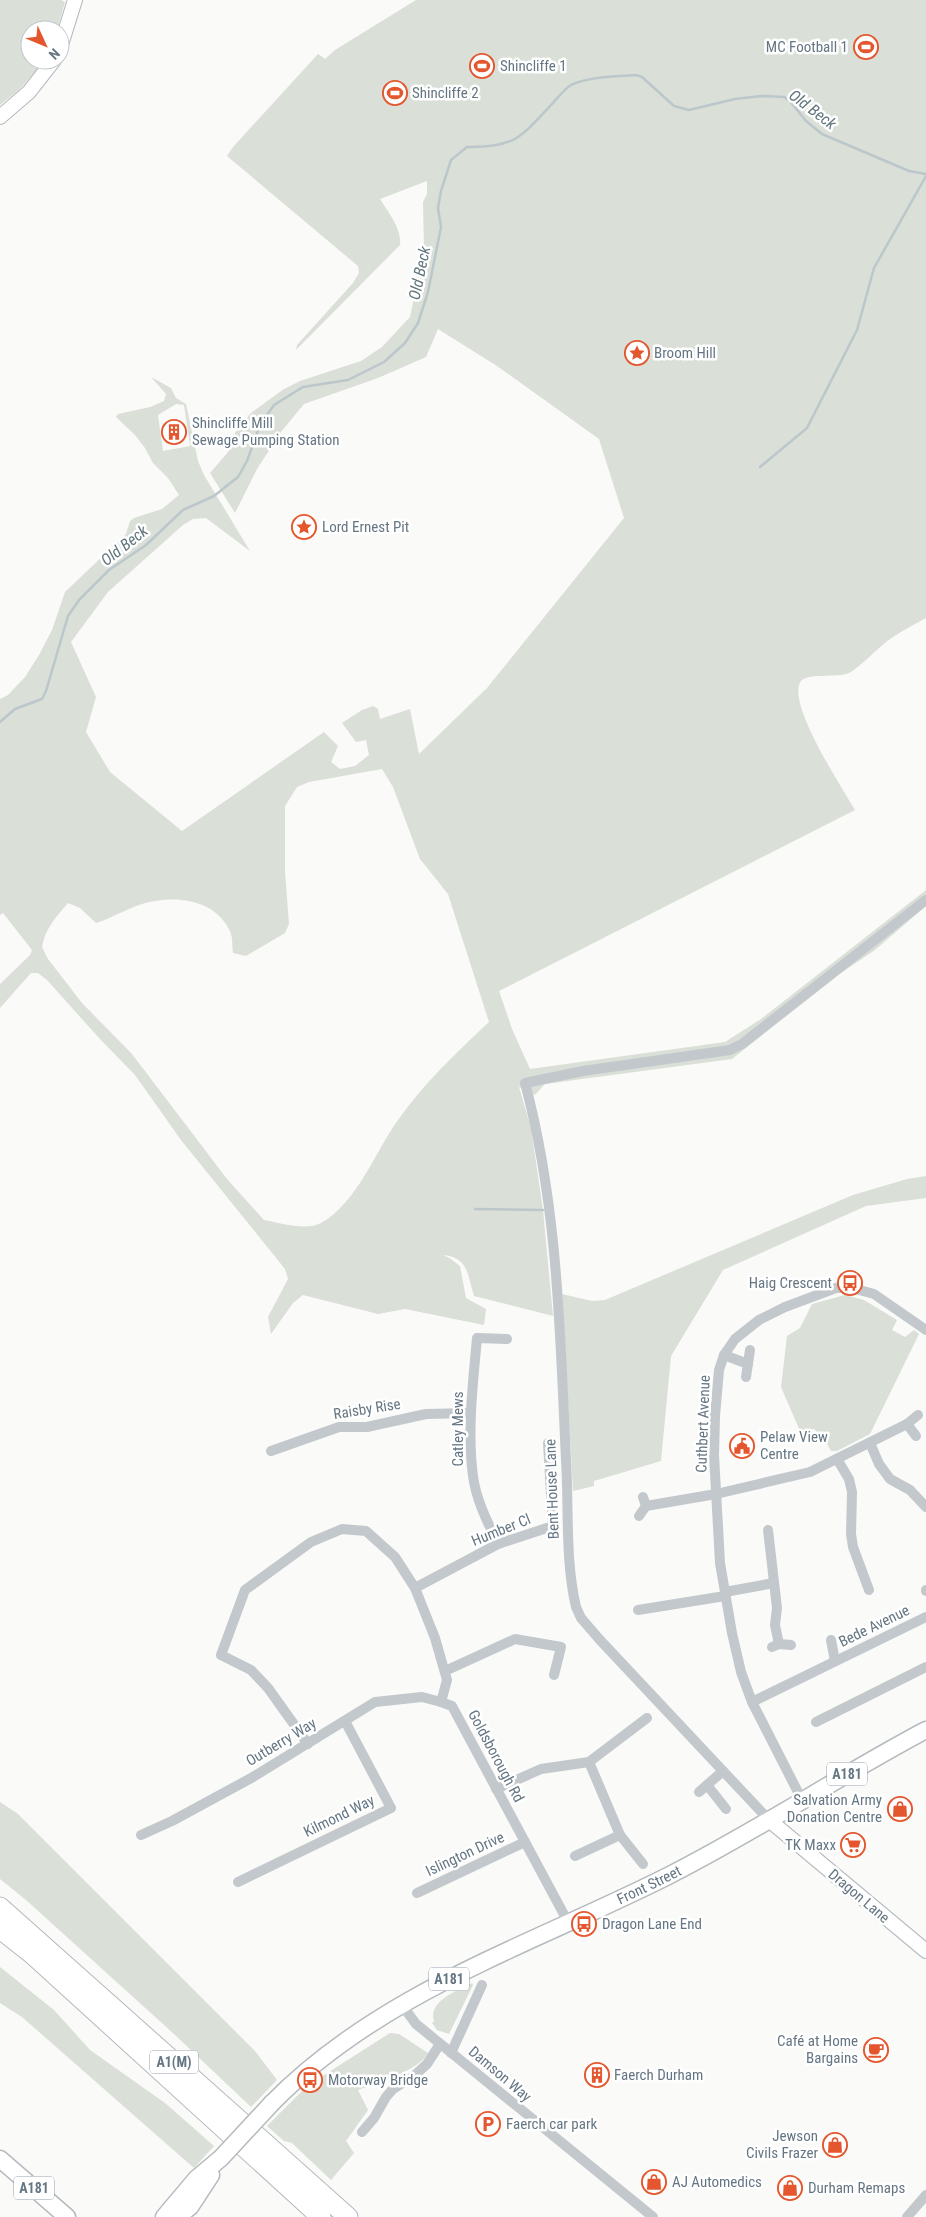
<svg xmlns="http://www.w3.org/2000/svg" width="926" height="2217" viewBox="0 0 926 2217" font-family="'Roboto Condensed',sans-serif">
	<rect width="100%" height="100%" fill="#fafaf8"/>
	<g fill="#dadfd7" fill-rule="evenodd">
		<polygon points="0,0 61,0 65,2 57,30 30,30 30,60 45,60 20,89 0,105"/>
		<path d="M 416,0 L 926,0 L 926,618 C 915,624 903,630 893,637 C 879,646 862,666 849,673 C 837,678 807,673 801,681 C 785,701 843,789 855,810 L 499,991 L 512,1029 L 530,1069 L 725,1042 L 761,1019 L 926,890 L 926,906 L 875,950 L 841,973 L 732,1059 L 545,1084 L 535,1095 L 519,1087 L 531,1128 L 543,1210 L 553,1316 L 474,1296 C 467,1274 469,1258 443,1255 L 451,1259 L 460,1266 L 466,1298 L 486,1309 L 484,1325 L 405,1309 L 378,1314 L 303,1295 L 293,1303 L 271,1334 L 268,1317 L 288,1279 L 285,1269 L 181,1140 L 135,1075 L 99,1038 L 47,980 L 38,973 L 31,973 L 0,1008 L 0,984 L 30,955 L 32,950 L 3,913 L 0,915 L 0,699 L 8,695 L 25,677 L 39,655 L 52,630 L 65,592 L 126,534 L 130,521 L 134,518 L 162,509 L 179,495 L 168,478 L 153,463 L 145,448 L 135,435 L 116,417 L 118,414 L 150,407 L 164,401 L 166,394 L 151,377 L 171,388 L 176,398 L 186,404 L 198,461 L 204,475 L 250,551 L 206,518 L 193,519 L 183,525 L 108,592 L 71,642 L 96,697 L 86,732 L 110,772 L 182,831 L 324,732 L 338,746 L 331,762 L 340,769 L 355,766 L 369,755 L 366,740 L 356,742 L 342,723 L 362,710 L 373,706 L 378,709 L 380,719 L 410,709 L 419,754 L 487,688 L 624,518 L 599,439 L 497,366 L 438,329 L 426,357 L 378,378 L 304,404 L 281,432 L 257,469 L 235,513 L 210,473 L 228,452 L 235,433 L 251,413 L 284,389 L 300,381 L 361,361 L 382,347 L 410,317 L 424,249 L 423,202 L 427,194 L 427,181 L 380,199 C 388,212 402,229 400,245 L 296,350 L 297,345 L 353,283 L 359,273 L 358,266 L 227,156 L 233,147 L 318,54 L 325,59 L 335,50 ZM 176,404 L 184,405 L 190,446 L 163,451 L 158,415 ZM 382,769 L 393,787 L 420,859 L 448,894 L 489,1022 C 456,1053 424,1083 398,1120 C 375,1152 357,1203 321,1223 C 306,1231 280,1223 264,1220 L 227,1179 L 132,1054 L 82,1003 L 48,959 L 42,947 C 45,929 56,917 68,903 L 80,908 L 96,923 C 112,918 126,909 142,904 C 173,895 214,898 230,931 C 233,937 232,947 233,953 L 246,956 L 285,933 L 289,924 L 285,872 L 285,806 L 297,787 L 309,782 Z"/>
		<polygon points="926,1176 926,1198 866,1206 723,1270 671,1356 661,1461 594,1481 594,1486 573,1491 562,1294 592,1301 605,1300 853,1195 907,1179"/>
		<polygon points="845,1295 864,1300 897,1320 892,1330 905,1337 914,1330 919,1334 870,1434 837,1451 831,1451 824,1438 814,1429 800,1431 781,1387 787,1336 800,1328 812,1304"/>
		<polygon points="0,1802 18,1814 255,2051 277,2080 251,2107 174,2034 26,1900 0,1879"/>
		<polygon points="0,1967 54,2010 90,2050 165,2103 214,2146 194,2168 22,2017 0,2003"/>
		<path d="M 472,1983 L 473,1985 L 449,2034 L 437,2030 L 432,2023 L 434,2021 C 428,2001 457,1991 472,1983 Z"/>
		<path d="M 390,2033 L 399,2034 L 428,2053 C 418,2071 377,2083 358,2090 L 368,2110 L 346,2141 L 354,2153 L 331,2180 L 292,2143 L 284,2141 L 267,2126 L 307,2086 Z"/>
	</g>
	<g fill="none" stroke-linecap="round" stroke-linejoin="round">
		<g stroke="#bbc7cb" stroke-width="2.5">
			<polyline points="760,467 807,428 857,330 874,268 926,176"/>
			<path d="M 0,722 L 15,709 L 42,699 L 46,691 L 68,616 L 79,600 L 109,570 L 146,545 L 183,510 L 214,496 L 238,477 L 247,461 L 260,425 L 274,405 L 303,387 L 348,380 L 384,362 L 405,343 L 418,323 L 428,292 L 441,227 L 438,208 L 441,191 L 451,160 L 467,147 C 515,148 521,137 552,104 C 558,98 564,89 571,85 C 590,76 616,77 636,75 L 642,77 L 674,106 L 689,110 L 735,99 L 761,96 L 784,97 L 790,101 L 806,121 L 822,134 L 909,171 L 926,174"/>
			<polyline points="475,1209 543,1210"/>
		</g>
		<defs>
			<g id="secondary">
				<polyline points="60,48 75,0"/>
				<polyline points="0,117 29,92 54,60"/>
				<polyline points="769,1820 926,1951"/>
			</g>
			<g id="primary">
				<path id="s1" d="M 272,2103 C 381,1992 533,1944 668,1876 C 757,1831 839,1776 926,1730"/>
				<polyline points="0,2159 67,2217"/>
				<polyline points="164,2217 196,2179 221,2158"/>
				<polyline points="177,2217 190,2207 211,2175"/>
			</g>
			<g id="highway">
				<polyline points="0,1907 348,2217"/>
				<polyline points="0,1929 32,1954 321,2217"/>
			</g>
		</defs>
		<use href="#secondary" stroke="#b3babf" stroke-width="16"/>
		<use href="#primary" stroke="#b5babe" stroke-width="19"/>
		<use href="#highway" stroke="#b4b9bd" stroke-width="21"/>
		<g stroke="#c3c8cc" stroke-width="10">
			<polyline points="724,1355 748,1364"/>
			<polyline points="746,1377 750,1350"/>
			<polyline points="907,1424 916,1436"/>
			<polyline points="870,1443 879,1464 890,1479 910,1490 926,1507"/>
			<polyline points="271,1451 339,1427 367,1427 426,1414 470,1413"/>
			<polyline points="837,1459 849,1479 852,1492 851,1534 853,1547 869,1590"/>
			<polyline points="643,1497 646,1506 716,1494 810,1472 907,1424 918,1415"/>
			<polyline points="639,1516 646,1506"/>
			<polyline points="768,1530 777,1608 775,1625 779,1644"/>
			<path d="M 498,1544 C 488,1523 476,1500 473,1476 C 467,1431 473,1383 477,1338 L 507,1339"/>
			<polyline points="415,1588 498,1544 553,1526 548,1443"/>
			<polyline points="926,1590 926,1591"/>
			<polyline points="725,1592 774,1583"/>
			<polyline points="638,1610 725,1596"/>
			<polyline points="831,1640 835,1661"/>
			<polyline points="772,1647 779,1644 791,1645"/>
			<polyline points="445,1671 515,1639 561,1647 554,1675"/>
			<polyline points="752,1702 926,1617"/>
			<polyline points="816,1722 926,1667"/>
			<polyline points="308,1744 268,1688 251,1670 221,1655 245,1590 311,1542 342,1529 366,1531 395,1557 415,1588 435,1638 447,1680 441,1702 452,1706 568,1922"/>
			<polyline points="723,1771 707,1785 726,1809"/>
			<polyline points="496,1789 541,1769 589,1762 647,1718"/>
			<polyline points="699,1792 707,1785"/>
			<polyline points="802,1800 752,1702 741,1672 732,1633 720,1563 714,1455 715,1416 719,1370 724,1355 735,1339 759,1320 785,1307 836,1288 852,1288 874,1294 926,1330"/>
			<path d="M 769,1820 L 600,1640 L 581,1618 L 576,1607 C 565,1560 569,1508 566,1460 C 560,1333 558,1206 525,1083 L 583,1071 L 730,1050 L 742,1044 L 926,900"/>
			<polyline points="141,1835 172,1821 253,1777 375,1702 422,1697 441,1702"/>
			<polyline points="620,1835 643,1864"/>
			<polyline points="575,1856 620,1835 589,1762"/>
			<polyline points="238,1882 391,1808 345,1721"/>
			<polyline points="417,1893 525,1842"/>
			<polyline points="402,2005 416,2024 653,2217"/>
			<polyline points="451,2053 482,1985"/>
			<polyline points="362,2132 374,2118 386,2097 393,2089 415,2075 427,2064 440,2044"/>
			<polyline points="907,2217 926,2195"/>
		</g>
		<use href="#secondary" stroke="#fff" stroke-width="14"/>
		<use href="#primary" stroke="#fff" stroke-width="16"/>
		<use href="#highway" stroke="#fff" stroke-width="19"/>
		<defs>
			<polyline id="primary-bridge" points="221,2158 272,2103"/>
		</defs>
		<use href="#primary-bridge" stroke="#b5babe" stroke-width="19" stroke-linecap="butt"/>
		<use href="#primary-bridge" stroke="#fff" stroke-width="16"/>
	</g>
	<defs>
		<symbol id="stadium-ring" viewBox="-11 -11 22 22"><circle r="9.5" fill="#fff" stroke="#e4572e" stroke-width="1.5"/><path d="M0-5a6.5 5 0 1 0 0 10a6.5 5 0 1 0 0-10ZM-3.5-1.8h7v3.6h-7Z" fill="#e4572e"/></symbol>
		<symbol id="sight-ring" viewBox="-11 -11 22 22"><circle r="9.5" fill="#fff" stroke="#e4572e" stroke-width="1.5"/><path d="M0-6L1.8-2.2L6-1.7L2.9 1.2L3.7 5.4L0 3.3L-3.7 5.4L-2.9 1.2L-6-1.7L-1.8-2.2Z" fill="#e4572e"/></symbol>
		<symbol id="building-ring" viewBox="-11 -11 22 22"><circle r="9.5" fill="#fff" stroke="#e4572e" stroke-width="1.5"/><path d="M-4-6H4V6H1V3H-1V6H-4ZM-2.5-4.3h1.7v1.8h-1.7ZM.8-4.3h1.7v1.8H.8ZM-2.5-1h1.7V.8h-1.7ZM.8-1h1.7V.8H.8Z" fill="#e4572e"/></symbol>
		<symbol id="bus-ring" viewBox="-11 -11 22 22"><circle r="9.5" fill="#fff" stroke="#e4572e" stroke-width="1.5"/><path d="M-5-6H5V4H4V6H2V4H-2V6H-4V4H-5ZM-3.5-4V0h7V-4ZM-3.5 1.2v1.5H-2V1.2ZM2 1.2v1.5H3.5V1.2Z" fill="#e4572e"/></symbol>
		<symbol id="civic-ring" viewBox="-11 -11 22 22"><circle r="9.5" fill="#fff" stroke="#e4572e" stroke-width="1.5"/><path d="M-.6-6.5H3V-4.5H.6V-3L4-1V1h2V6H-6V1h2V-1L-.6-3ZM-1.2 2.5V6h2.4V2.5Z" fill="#e4572e"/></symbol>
		<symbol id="shop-ring" viewBox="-11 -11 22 22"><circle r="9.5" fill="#fff" stroke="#e4572e" stroke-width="1.5"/><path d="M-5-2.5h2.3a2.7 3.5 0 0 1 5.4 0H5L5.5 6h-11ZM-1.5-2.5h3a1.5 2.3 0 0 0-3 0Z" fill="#e4572e"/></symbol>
		<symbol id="supermarket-ring" viewBox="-11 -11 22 22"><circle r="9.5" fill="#fff" stroke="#e4572e" stroke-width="1.5"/><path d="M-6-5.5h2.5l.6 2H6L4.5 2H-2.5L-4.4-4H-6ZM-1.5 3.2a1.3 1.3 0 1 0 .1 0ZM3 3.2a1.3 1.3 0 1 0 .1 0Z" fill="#e4572e"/></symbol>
		<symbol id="cafe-ring" viewBox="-11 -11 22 22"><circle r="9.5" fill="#fff" stroke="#e4572e" stroke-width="1.5"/><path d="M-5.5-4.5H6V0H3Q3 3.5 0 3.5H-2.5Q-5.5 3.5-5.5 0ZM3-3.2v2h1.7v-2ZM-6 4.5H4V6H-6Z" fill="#e4572e"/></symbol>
		<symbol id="parking-ring" viewBox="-11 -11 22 22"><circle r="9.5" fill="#fff" stroke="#e4572e" stroke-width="1.5"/><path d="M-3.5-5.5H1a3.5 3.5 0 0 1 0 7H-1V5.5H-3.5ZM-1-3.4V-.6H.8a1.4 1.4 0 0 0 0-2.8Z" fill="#e4572e"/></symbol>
	</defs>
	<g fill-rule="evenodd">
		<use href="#stadium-ring" x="852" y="33" width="28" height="28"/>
		<use href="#stadium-ring" x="468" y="52" width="28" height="28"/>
		<use href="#stadium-ring" x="381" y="79" width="28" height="28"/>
		<use href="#sight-ring" x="623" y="339" width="28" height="28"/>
		<use href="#building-ring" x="160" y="418" width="28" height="28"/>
		<use href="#sight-ring" x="290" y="513" width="28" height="28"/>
		<use href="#bus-ring" x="836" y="1269" width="28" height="28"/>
		<use href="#civic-ring" x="728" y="1432" width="28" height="28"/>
		<use href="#shop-ring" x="886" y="1795" width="28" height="28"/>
		<use href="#supermarket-ring" x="839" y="1831" width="28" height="28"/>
		<use href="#bus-ring" x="570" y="1910" width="28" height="28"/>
		<use href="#cafe-ring" x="862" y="2036" width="28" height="28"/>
		<use href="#building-ring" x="583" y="2061" width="28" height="28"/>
		<use href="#bus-ring" x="296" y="2066" width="28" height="28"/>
		<use href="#parking-ring" x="474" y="2110" width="28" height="28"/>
		<use href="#shop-ring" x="821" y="2131" width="28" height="28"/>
		<use href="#shop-ring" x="640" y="2168" width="28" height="28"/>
		<use href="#shop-ring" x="776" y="2174" width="28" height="28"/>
	</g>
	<g text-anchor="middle" stroke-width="5" stroke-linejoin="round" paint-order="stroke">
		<g fill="#fff" stroke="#939fa8" stroke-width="1">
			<rect x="827" y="1762.5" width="40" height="23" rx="4"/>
			<rect x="429" y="1967.5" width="40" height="23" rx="4"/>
			<rect x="150" y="2050.5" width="48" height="23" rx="4"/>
			<rect x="14" y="2176.5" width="40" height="23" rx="4"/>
		</g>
		<g font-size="14" font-weight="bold" fill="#657683">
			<text x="847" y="1779">A181</text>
			<text x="449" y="1984">A181</text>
			<text x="174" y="2067">A1(M)</text>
			<text x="34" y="2193">A181</text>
		</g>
		<g font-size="15" fill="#657683" stroke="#fff" text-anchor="start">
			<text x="848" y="52" text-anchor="end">MC Football 1</text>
			<text x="500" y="71">Shincliffe 1</text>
			<text x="412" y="98">Shincliffe 2</text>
			<text x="654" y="358">Broom Hill</text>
			<text x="192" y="428">Shincliffe Mill<tspan x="192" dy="17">Sewage Pumping Station</tspan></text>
			<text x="322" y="532">Lord Ernest Pit</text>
			<text x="832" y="1288" text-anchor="end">Haig Crescent</text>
			<text x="760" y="1442">Pelaw View<tspan x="760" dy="17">Centre</tspan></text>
			<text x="882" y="1805" text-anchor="end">Salvation Army<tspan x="882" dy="17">Donation Centre</tspan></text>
			<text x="836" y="1850" text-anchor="end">TK Maxx</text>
			<text x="602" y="1929">Dragon Lane End</text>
			<text x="858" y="2046" text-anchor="end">Café at Home<tspan x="858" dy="17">Bargains</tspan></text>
			<text x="614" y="2080">Faerch Durham</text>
			<text x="328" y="2085">Motorway Bridge</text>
			<text x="506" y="2129">Faerch car park</text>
			<text x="818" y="2141" text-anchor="end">Jewson<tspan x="818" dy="17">Civils Frazer</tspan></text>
			<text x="672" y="2187">AJ Automedics</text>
			<text x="808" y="2193">Durham Remaps</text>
		</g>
		<g font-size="15" fill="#657683" stroke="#fff">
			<text transform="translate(367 1409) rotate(-9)" y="5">Raisby Rise</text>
			<text transform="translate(703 1424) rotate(-88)" y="5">Cuthbert Avenue</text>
			<text transform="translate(458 1429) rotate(-90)" y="5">Catley Mews</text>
			<text transform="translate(552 1489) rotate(-92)" y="5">Bent House Lane</text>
			<text transform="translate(501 1530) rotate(-22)" y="5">Humber Cl</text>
			<text transform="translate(874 1626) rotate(-26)" y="5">Bede Avenue</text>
			<text transform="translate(281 1742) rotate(-31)" y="5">Outberry Way</text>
			<text transform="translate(496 1756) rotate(62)" y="5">Goldsborough Rd</text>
			<text transform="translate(339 1816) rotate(-26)" y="5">Kilmond Way</text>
			<text transform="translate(465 1854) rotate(-25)" y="5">Islington Drive</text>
			<text dy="5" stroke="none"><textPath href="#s1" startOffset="438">Front Street</textPath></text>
			<text transform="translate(859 1896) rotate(40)" y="5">Dragon Lane</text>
			<text transform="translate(500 2074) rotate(40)" y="5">Damson Way</text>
		</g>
		<g font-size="16" font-style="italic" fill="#60757c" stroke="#fff">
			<text transform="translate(813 109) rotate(37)" y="6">Old Beck</text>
			<text transform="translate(419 273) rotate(-78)" y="6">Old Beck</text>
			<text transform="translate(124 545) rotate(-38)" y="6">Old Beck</text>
		</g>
	</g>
	<g transform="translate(45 45) rotate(134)"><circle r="24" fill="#ffffff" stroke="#c1c8cd"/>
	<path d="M0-4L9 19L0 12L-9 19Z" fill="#e4572e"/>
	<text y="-8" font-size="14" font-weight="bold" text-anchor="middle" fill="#657683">N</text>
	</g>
</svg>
